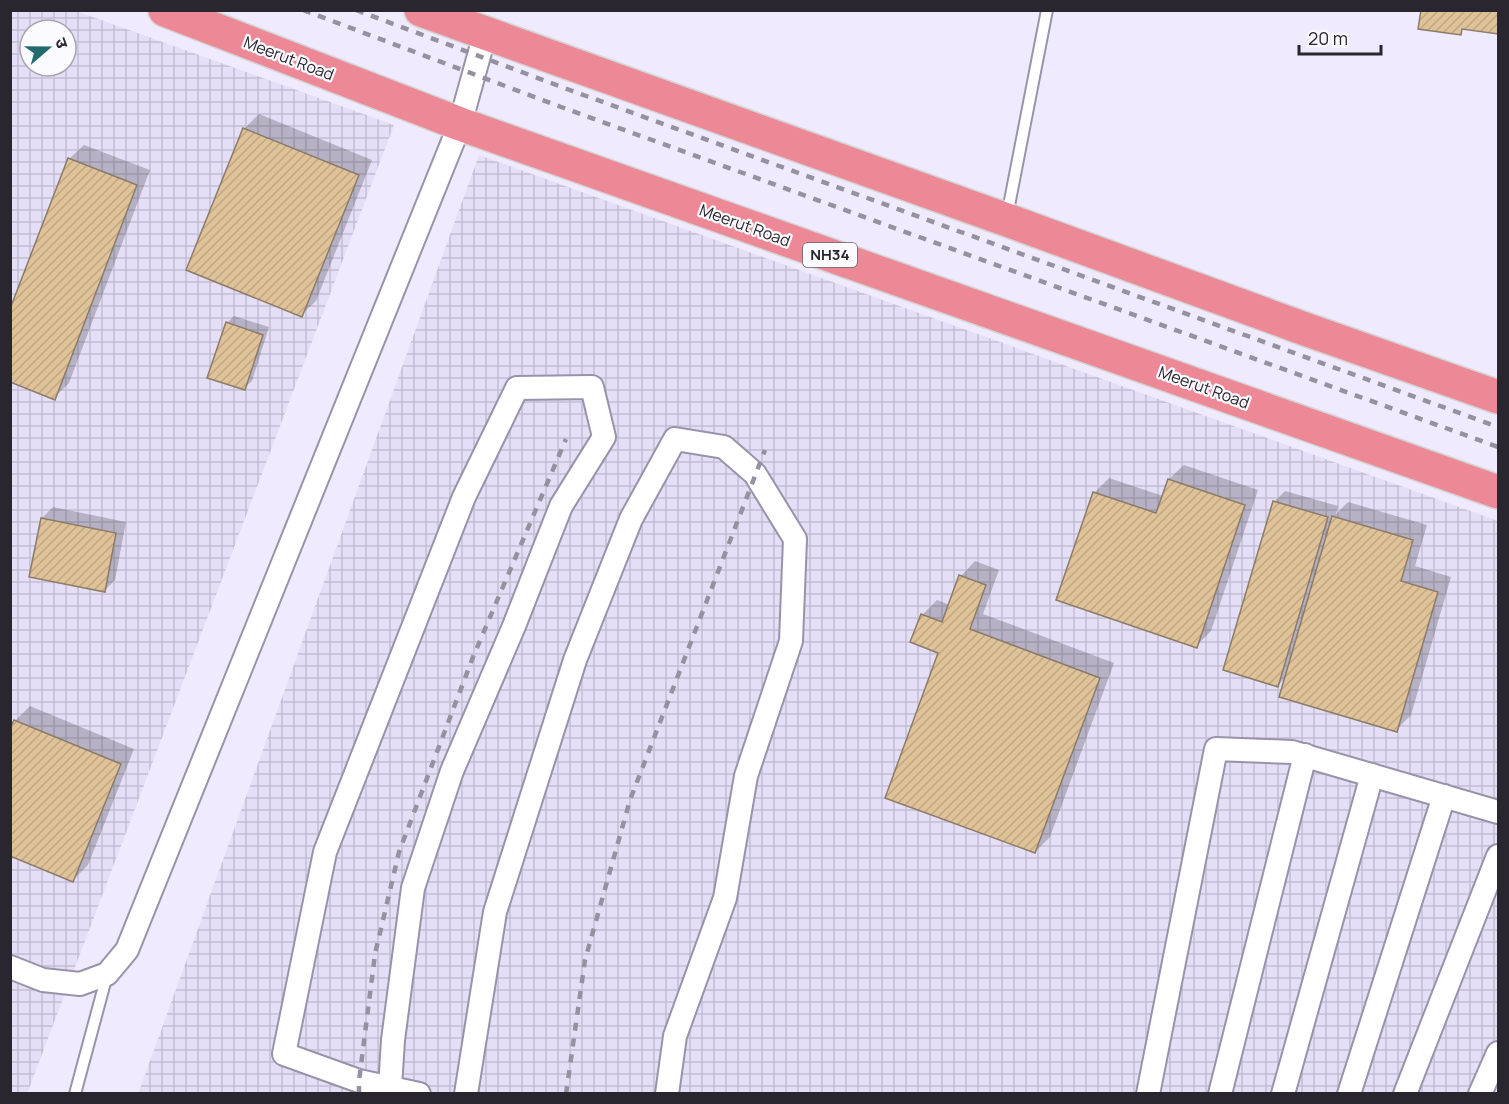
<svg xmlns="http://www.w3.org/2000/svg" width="1509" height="1104" viewBox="0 0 1509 1104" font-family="Manrope,'Noto Sans Devanagari',sans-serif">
	<defs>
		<pattern id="industrial-grid" width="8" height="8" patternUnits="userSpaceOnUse" patternTransform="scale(1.5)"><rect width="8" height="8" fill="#e5def7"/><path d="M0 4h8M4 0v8" fill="none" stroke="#c4bed4"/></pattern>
		<pattern id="building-hatch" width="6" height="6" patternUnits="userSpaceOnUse" patternTransform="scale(1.5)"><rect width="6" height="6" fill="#e0c299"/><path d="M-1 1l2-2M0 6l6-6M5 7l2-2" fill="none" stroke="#c0a784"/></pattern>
	</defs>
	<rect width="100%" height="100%" fill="#efeafd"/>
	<g fill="url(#industrial-grid)" fill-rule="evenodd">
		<path d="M 10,11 L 76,11 L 394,125 L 27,1094 L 10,1093 ZM 30,30 L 66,30 L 66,66 L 30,66 Z"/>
		<polygon points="479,155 1498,521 1498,1093 138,1094"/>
	</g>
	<g fill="#0003">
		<polygon points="259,114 372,160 316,301 301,315 244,129"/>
		<polygon points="84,145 150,170 69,383 54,398 69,159"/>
		<polygon points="234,316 269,327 252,381 244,388 227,323"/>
		<polygon points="1184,465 1258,490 1211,631 1196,646 1094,493 1109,478 1163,496 1169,479"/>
		<polygon points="1285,491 1338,506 1336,514 1348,502 1427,525 1415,566 1451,577 1411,715 1396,730 1287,676 1278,685 1274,502"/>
		<polygon points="53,507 126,522 115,580 104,591 42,518"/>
		<polygon points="975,561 999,570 983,614 1114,663 1050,837 1035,852 922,615 937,600 950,605 961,576"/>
		<polygon points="30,706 134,749 88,865 73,880 15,721"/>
	</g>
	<g fill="url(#building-hatch)" stroke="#8b7c69" stroke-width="1.5">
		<polygon points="1421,10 1498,10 1498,34 1462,29 1461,35 1418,29"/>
		<polygon points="243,128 359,175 302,317 186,270"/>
		<polygon points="68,158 137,185 55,400 10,382 10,309"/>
		<polygon points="226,322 263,335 245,390 207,378"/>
		<polygon points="1168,479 1245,505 1197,648 1056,600 1093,492 1156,513"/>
		<polygon points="1273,501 1328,517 1278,687 1223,670"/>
		<polygon points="1332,516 1413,540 1401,581 1438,592 1397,732 1279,697"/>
		<polygon points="41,518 116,533 105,592 29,577"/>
		<polygon points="959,575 986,585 970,629 1100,678 1035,853 885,798 938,653 910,642 921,614 942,622"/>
		<polygon points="14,720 121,764 73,882 10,856 10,728"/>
	</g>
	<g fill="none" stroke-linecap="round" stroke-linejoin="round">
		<defs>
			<g id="lane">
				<polyline points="1007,216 1047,10"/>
				<polyline points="75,1094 107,975"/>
			</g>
			<g id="street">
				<polyline points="10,967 43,980 80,984 107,974 127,950 460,124 485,34"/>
				<polyline points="390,1094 390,1087 393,1040 413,888 452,771 514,626 561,506 604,437 592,387 517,388 464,497 325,852 284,1054 359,1081 419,1094"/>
				<polyline points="466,1094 495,912 575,660 631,519 675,439 724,447 755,474 795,539 791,641 746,776 725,898 675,1036 667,1094"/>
				<polyline points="1148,1094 1216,749 1292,752 1498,812"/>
				<polyline points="1220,1094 1305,755"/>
				<polyline points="1283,1094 1372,775"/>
				<polyline points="1349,1094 1444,796"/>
				<polyline points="1405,1094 1498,856"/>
				<polyline points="1480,1094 1498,1053"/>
			</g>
			<g id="highway">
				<polyline points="165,10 460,124 1498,492"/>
				<polyline points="421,10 1007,220 1305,329 1498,397"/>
			</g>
		</defs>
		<use href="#lane" stroke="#9993aa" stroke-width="14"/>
		<use href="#street" stroke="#9993aa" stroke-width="26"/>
		<use href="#highway" stroke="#d4d4d5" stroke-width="36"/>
		<use href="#lane" stroke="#fff" stroke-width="10"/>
		<use href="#street" stroke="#fff" stroke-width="22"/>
		<use href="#highway" stroke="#ed8997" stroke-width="33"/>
		<g stroke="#95919f" stroke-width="4.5" stroke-dasharray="8 8" stroke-linecap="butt">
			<polyline points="303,10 561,107 1498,447"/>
			<polyline points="356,10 567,89 1498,427"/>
			<polyline points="359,1094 359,1081 375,954 399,852 473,657 566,439"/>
			<polyline points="566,1094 585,960 630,800 765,450"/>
		</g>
	</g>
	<g text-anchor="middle" stroke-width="4.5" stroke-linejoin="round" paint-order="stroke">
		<rect fill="#fbfafe" stroke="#68666d" stroke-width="1.5" x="803" y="243" width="54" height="24" rx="4.5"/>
		<g font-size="15" font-weight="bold" fill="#29262f">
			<text x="830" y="260">NH34</text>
		</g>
		<g font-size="16" fill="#29262f" stroke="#fbfafe">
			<text transform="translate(289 58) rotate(21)" y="6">Meerut Road</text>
			<text transform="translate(745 225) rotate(20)" y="6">Meerut Road</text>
			<text transform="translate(1204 387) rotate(20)" y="6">Meerut Road</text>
		</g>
	</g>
	<rect width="1509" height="1104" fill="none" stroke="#29262f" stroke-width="24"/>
	<g transform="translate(48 48) rotate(70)"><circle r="28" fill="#fbfafe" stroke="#a7a5ab" stroke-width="1.5"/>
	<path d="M0-4.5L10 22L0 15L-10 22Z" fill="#1f6b6d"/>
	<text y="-9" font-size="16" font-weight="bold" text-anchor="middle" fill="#29262f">उ</text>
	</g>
	<path d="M1299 45v9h82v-9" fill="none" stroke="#29262f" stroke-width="3"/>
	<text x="1308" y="45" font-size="18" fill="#29262f" stroke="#fbfafe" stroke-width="4.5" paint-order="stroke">20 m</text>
</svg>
